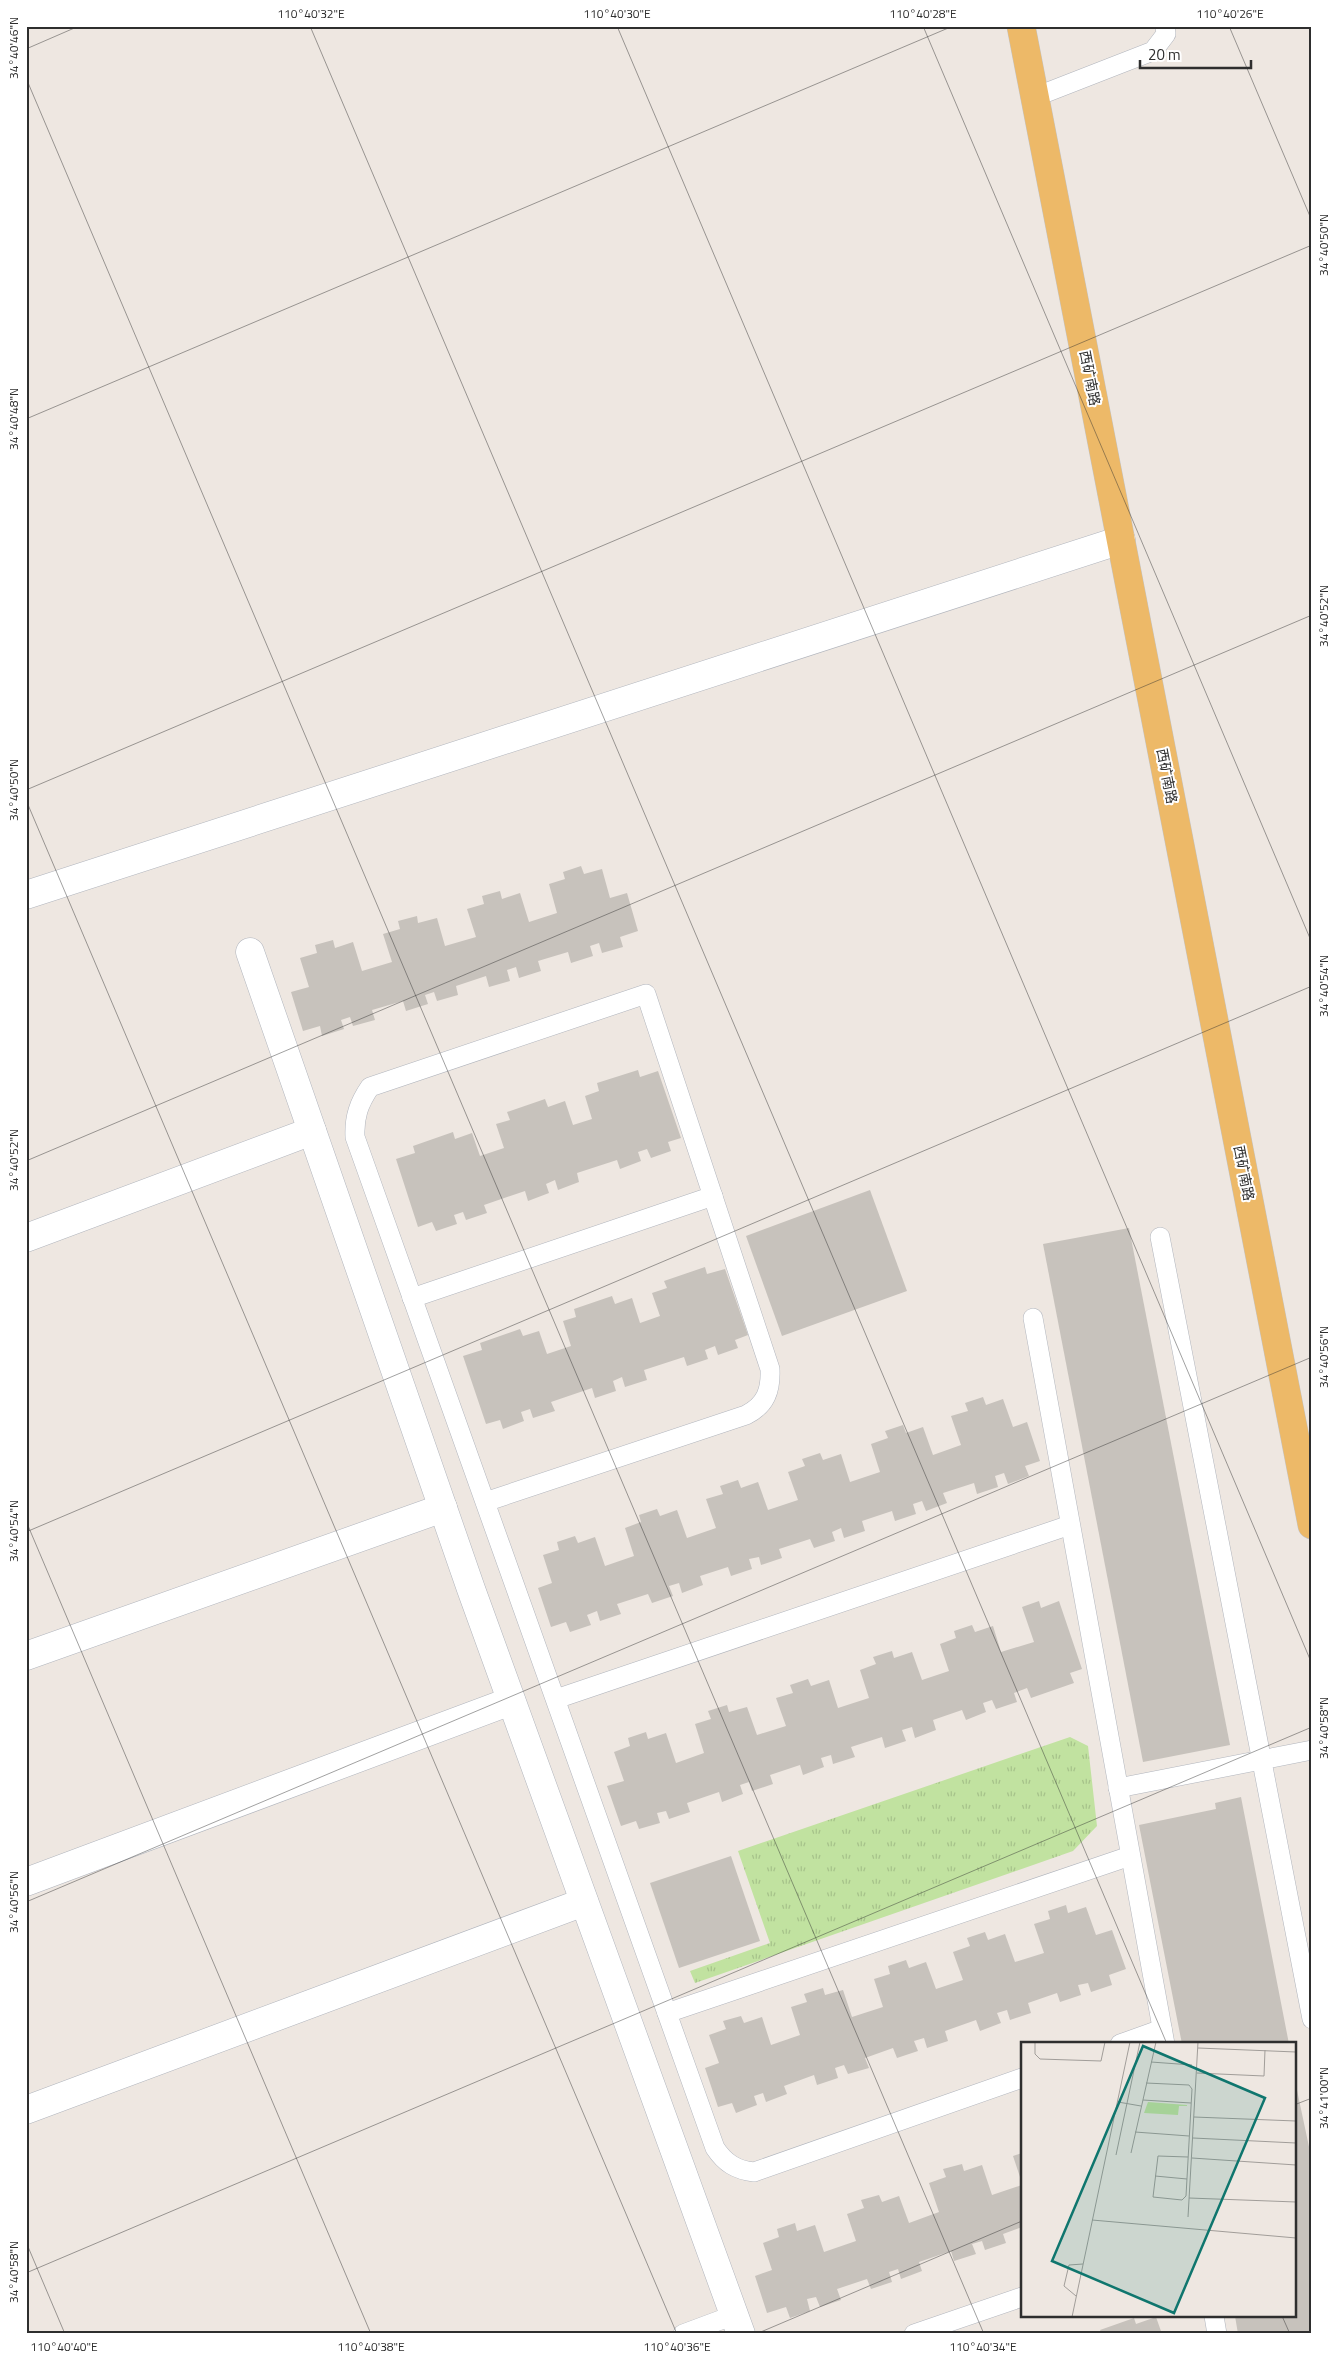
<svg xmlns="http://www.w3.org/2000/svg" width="1338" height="2360" viewBox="0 0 1338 2360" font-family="'Titillium Web','Noto Sans SC',sans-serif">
	<defs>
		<pattern id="grass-tufts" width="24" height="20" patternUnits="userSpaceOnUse" patternTransform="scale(1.25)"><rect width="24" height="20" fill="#c1e2a0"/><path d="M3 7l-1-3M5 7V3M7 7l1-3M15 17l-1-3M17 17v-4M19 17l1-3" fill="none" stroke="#a6c28a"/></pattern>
	</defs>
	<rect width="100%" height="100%" fill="#eee7e1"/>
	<polygon fill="url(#grass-tufts)" points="1070,1737 1088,1746 1097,1826 1073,1851 695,1983 690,1971 770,1943 738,1851"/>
	<g fill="#c7c2bc">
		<polygon points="581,866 584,874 602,869 610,898 627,893 638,931 620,937 623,947 602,953 599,943 590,946 593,956 571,963 568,952 538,961 541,971 519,978 516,967 507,970 510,981 489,987 486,976 456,986 458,995 437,1001 434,992 425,995 428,1004 406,1011 403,1001 372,1010 375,1020 353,1026 350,1017 341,1020 344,1029 322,1036 320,1026 303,1031 291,992 309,987 300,958 317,953 315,945 333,940 335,948 353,942 362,971 392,962 383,934 400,929 398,921 417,916 418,923 437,918 445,946 476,937 467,909 484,904 482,896 500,891 502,899 520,893 529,922 557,913 549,884 565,879 563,872"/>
		<polygon points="638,1070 640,1077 658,1071 681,1138 668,1142 671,1151 651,1158 647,1149 638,1152 641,1161 620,1169 617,1160 577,1173 579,1182 558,1190 555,1180 546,1184 549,1193 528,1201 525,1191 484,1205 487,1213 466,1220 463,1212 454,1215 457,1224 436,1231 432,1222 418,1227 396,1159 415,1153 413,1146 453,1132 455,1139 472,1133 480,1156 504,1148 496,1124 510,1120 507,1112 545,1099 548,1107 565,1101 573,1125 592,1119 585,1096 599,1091 597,1083"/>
		<polygon points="870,1190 907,1291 782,1336 746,1236"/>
		<polygon points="1129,1228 1230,1745 1143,1762 1043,1244"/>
		<polygon points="705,1267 707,1274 725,1269 748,1335 735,1340 738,1348 718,1355 715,1346 705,1350 708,1359 687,1366 684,1357 644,1370 647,1380 625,1387 622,1377 613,1381 616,1391 595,1398 592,1388 551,1402 555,1411 533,1418 530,1409 521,1412 524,1421 503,1429 500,1420 486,1424 463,1356 482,1350 480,1343 520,1329 523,1336 539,1331 547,1354 571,1346 563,1321 576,1317 574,1309 612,1296 615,1304 632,1298 640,1323 660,1316 652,1293 667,1288 664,1281"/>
		<polygon points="983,1397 986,1405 1003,1399 1013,1427 1027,1422 1040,1461 1025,1466 1029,1476 1008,1484 1004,1473 995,1476 998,1487 977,1494 974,1483 943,1493 947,1503 926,1511 922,1501 913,1504 916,1514 895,1521 892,1511 862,1521 865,1531 844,1538 841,1528 832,1532 835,1541 814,1548 810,1539 779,1549 782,1558 761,1565 759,1557 749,1559 752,1569 731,1576 728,1567 700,1576 703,1585 682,1593 679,1583 669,1586 673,1596 652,1603 648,1594 617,1604 621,1614 600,1621 597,1611 587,1615 591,1625 570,1632 566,1622 551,1627 538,1588 552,1583 543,1555 559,1550 557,1542 575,1536 578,1543 595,1537 605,1566 634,1556 625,1528 641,1522 639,1515 657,1509 660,1516 677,1510 687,1538 716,1528 706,1499 723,1494 720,1486 738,1480 741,1488 758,1482 768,1510 798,1500 788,1472 805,1466 802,1459 820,1453 823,1460 841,1454 850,1482 880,1472 871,1444 888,1438 885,1431 903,1425 906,1433 923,1427 933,1455 961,1445 951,1416 968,1411 965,1403"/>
		<polygon points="1039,1601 1041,1608 1059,1601 1082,1669 1070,1673 1074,1683 1031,1698 1027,1688 1014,1693 1017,1702 996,1709 992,1700 983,1703 986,1712 966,1720 962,1710 933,1720 936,1730 915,1738 912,1727 902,1730 906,1741 885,1748 882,1737 851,1747 855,1757 833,1764 831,1755 821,1758 824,1767 803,1775 800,1765 770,1775 773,1784 752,1791 749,1782 740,1785 743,1794 722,1802 719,1792 687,1803 690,1812 669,1819 666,1811 657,1813 660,1823 639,1829 636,1821 621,1826 607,1786 624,1781 614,1752 630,1746 628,1738 646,1732 648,1739 666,1733 676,1763 704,1753 695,1724 711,1719 708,1711 727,1705 729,1712 747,1707 757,1735 786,1726 776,1698 793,1693 790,1685 808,1679 811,1686 829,1680 838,1708 869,1698 860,1670 876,1664 873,1657 892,1651 894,1658 912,1652 922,1680 949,1671 940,1644 956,1638 954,1631 972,1625 975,1632 993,1626 1001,1652 1034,1642 1022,1607"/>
		<polygon points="1241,1797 1289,2044 1182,2044 1139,1825 1216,1809 1215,1803"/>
		<polygon points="731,1856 760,1941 679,1968 650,1883"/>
		<polygon points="1066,1905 1068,1913 1086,1907 1096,1935 1112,1930 1126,1969 1109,1975 1112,1985 1091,1992 1088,1983 1078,1985 1081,1995 1060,2002 1057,1993 1028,2003 1031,2013 1010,2020 1007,2010 997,2013 1001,2023 980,2031 976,2020 945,2031 948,2041 927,2048 924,2038 914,2041 918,2051 897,2058 893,2048 865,2058 869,2068 848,2074 844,2065 835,2068 838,2078 817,2085 814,2075 784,2086 787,2094 766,2102 763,2093 754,2096 757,2105 736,2113 732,2103 718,2107 705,2068 719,2063 709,2035 726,2029 723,2021 741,2016 744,2023 762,2017 771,2045 800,2035 791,2007 807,2002 804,1994 823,1988 825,1995 843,1990 852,2017 883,2007 874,1979 890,1974 888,1966 906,1960 909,1968 926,1962 936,1989 963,1980 953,1952 970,1946 967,1938 985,1932 988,1940 1005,1934 1015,1962 1044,1953 1034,1924 1050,1919 1048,1911"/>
		<polygon points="1294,2076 1312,2161 1312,2334 1238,2334 1235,2316 1294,2316"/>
		<polygon points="1022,2153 1022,2180 1021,2180 1013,2156"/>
		<polygon points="962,2164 964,2171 982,2165 992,2195 1022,2185 1022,2227 1003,2234 1006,2243 985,2250 982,2241 972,2244 976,2254 954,2261 951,2251 919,2262 922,2271 901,2279 898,2269 889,2272 892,2282 871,2289 867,2279 837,2289 841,2300 820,2307 816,2297 807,2299 810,2311 790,2318 786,2307 767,2313 755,2276 772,2270 763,2243 779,2237 777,2229 795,2223 797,2231 815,2225 824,2252 856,2241 847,2214 864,2208 861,2200 879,2195 882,2202 899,2196 909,2223 939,2212 929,2183 946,2177 943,2169"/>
		<polygon points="1156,2317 1162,2334 1102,2334 1100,2330 1134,2318 1136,2324"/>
	</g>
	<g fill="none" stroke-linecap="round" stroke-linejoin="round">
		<defs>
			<g id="lane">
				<polyline points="1035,97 1153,51 1166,34 1165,26"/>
				<polyline points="1160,1237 1312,2019"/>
				<polyline points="412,1298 713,1196"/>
				<polyline points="1033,1318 1165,2044"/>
				<path d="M 485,1502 L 746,1415 C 766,1405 771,1390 770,1369 L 646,994 L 370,1087 C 359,1103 354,1117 355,1137 L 715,2148 C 725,2163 736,2170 754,2172 L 1022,2078"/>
				<polyline points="556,1699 1070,1525"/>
				<polyline points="1118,1788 1312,1750"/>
				<polyline points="667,2013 1130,1856"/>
				<polyline points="1120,2044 1162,2029"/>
				<polyline points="1214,2316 1217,2334"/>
				<polyline points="683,2334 734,2315"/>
				<polyline points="914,2334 1022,2297"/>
			</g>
			<g id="street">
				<polyline points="250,952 471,1589 741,2334"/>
				<polyline points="26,1238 312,1131"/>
				<polyline points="26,1656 443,1508"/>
				<polyline points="26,1882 511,1701"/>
				<polyline points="26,2110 584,1902"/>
			</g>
			<polyline id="secondary" points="26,895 1121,540"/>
			<polyline id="primary" points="1021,26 1312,1525"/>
		</defs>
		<use href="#lane" stroke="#b1b5bd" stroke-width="20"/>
		<use href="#street" stroke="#b1b5bd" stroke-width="29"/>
		<use href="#secondary" stroke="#b1b5bd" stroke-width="29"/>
		<use href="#primary" stroke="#c4c4c4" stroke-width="29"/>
		<use href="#lane" stroke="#fff" stroke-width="19"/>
		<use href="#street" stroke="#fff" stroke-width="28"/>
		<use href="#secondary" stroke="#fff" stroke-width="28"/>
		<use href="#primary" stroke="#edb968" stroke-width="28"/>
	</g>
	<path fill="none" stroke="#2e2e2e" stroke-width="1" stroke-opacity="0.45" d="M 310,26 L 1167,2044M 617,26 L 1312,1664M 923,26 L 1312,943M 1229,26 L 1312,221M 26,49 L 79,26M 26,78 L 984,2334M 26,419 L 953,26M 26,790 L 1312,245M 26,800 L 677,2334M 26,1161 L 1312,615M 26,1521 L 371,2334M 26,1532 L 1312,986M 26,1902 L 1312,1357M 1294,2105 L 1312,2098M 26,2242 L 65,2334M 26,2273 L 1312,1727M 1282,2316 L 1290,2334M 756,2334 L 1022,2221"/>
	<g text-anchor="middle" stroke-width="4" stroke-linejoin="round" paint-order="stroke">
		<g font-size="14" fill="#2e2e2e" stroke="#fff">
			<text transform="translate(1090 378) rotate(79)" y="5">西矿南路</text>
			<text transform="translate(1167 776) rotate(79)" y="5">西矿南路</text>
			<text transform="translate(1244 1173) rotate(79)" y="5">西矿南路</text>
		</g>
	</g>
	<g transform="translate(1021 2042)">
		<rect width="275" height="275" fill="#eee7e1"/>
		<path d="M 127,60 L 166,63 L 166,64 L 158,64 L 157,73 L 123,71 Z" fill="#c1e2a0"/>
		<path fill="none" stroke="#a19d99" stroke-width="1" d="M 14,0 L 14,12 L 19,17 L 80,19 L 84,0M 177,6 L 275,10M 130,20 L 171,23M 176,31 L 243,34 L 244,8M 125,41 L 168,43 L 171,47 L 165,154 L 161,158 L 132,155 L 137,114 L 167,115M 122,58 L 170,61M 97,60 L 120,64M 173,75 L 275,79M 114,90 L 168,94M 172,96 L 275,101M 110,111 L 135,0M 95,113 L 119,0M 171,116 L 275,123M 134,134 L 166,137M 168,156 L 275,160M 167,175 L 177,0M 71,178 L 275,196M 55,254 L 43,244 L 48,223 L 62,222M 51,275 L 109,0"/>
		<path fill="#0f766e" fill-opacity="0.15" stroke="#0f766e" stroke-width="2.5" d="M 122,4 L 244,56 L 153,271 L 31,219 Z"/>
		<rect width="275" height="275" fill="none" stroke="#2e2e2e" stroke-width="2.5"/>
	</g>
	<rect width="1338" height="2360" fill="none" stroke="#ffffff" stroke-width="55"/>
	<path d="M1140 60v8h111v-8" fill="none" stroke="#2e2e2e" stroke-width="2.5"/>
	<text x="1148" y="60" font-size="15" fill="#2e2e2e" stroke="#ffffff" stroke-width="4" paint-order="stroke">20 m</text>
	<rect x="28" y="28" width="1282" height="2304" fill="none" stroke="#2e2e2e" stroke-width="2"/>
	<g font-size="12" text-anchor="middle" fill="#2e2e2e">
		<text x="311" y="18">110°40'32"E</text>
		<text x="617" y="18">110°40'30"E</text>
		<text x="923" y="18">110°40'28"E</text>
		<text x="1230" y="18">110°40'26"E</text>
		<text transform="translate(14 48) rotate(-90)" y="4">34°40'46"N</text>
		<text transform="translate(1324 245) rotate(-90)" y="4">34°40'50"N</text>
		<text transform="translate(14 419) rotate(-90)" y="4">34°40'48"N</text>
		<text transform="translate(1324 616) rotate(-90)" y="4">34°40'52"N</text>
		<text transform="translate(14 790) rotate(-90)" y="4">34°40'50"N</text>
		<text transform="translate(1324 986) rotate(-90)" y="4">34°40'54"N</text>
		<text transform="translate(14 1160) rotate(-90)" y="4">34°40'52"N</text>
		<text transform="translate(1324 1357) rotate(-90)" y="4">34°40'56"N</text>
		<text transform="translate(14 1531) rotate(-90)" y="4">34°40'54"N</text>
		<text transform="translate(1324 1728) rotate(-90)" y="4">34°40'58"N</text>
		<text transform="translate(14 1902) rotate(-90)" y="4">34°40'56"N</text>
		<text transform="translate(1324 2098) rotate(-90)" y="4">34°41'00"N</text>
		<text transform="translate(14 2272) rotate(-90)" y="4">34°40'58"N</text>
		<text x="64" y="2351">110°40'40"E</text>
		<text x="371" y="2351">110°40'38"E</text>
		<text x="677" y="2351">110°40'36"E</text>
		<text x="983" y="2351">110°40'34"E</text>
	</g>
</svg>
